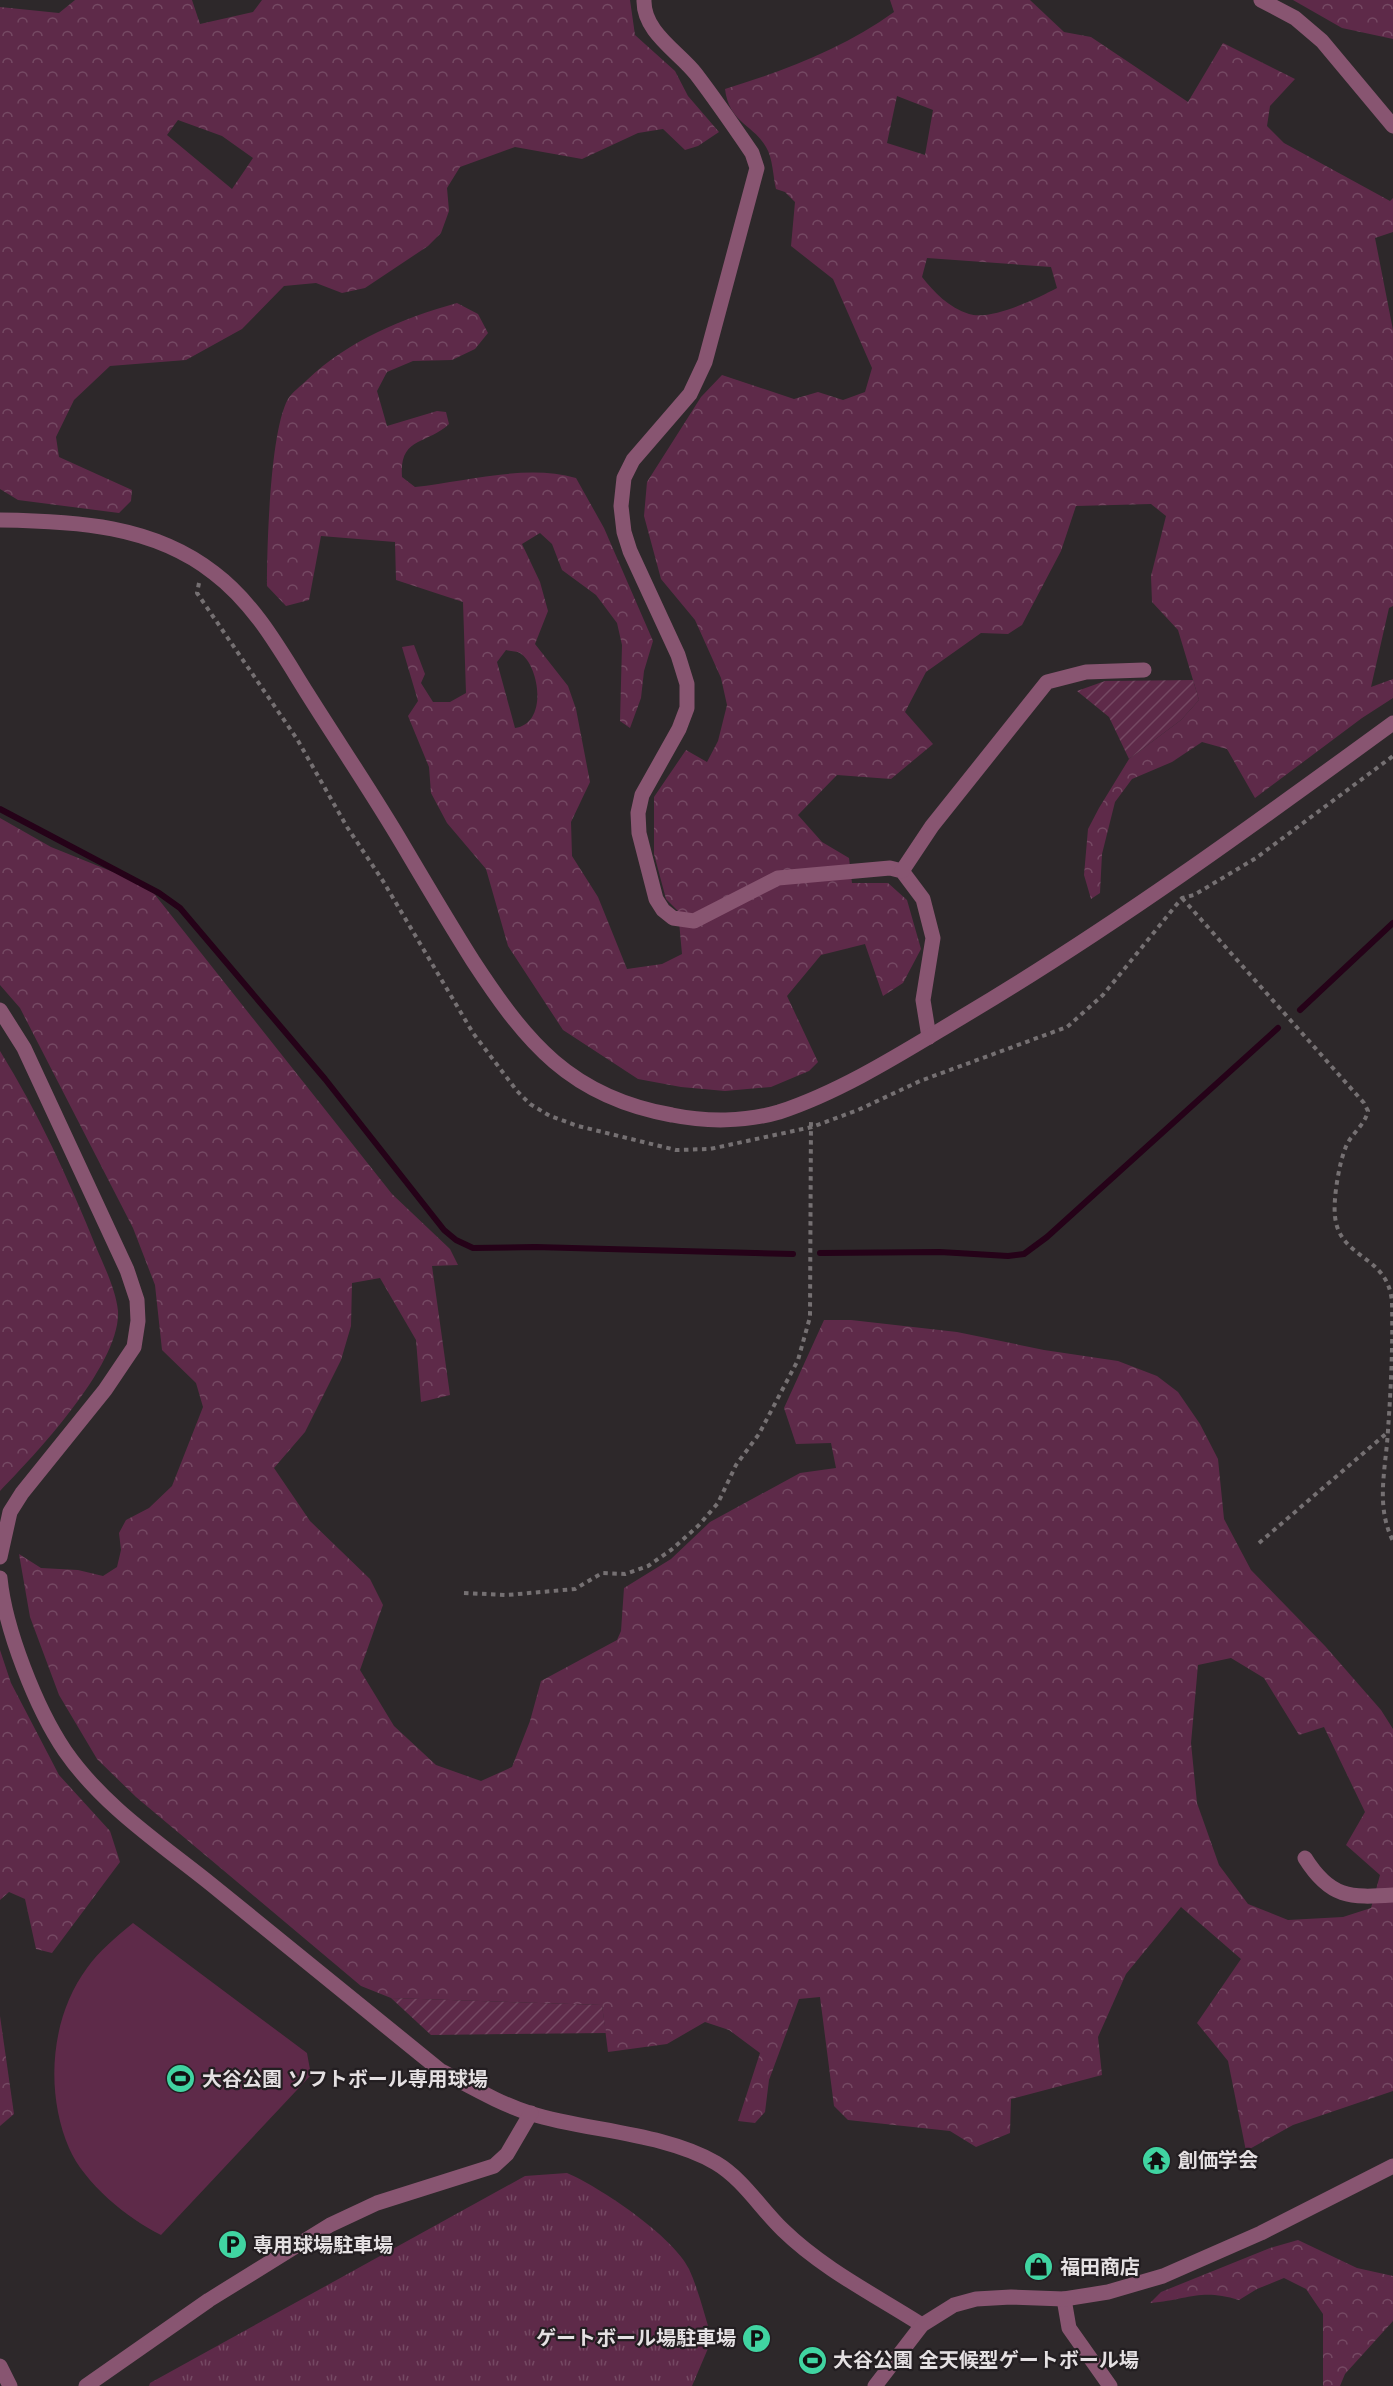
<svg xmlns="http://www.w3.org/2000/svg" width="1393" height="2386" viewBox="0 0 1393 2386" font-family="'Work Sans','Noto Sans JP',sans-serif">
	<defs>
		<pattern id="grass-tufts" width="24" height="20" patternUnits="userSpaceOnUse" patternTransform="scale(1.5)"><rect width="24" height="20" fill="#5e2a49"/><path d="M3 7l-1-3M5 7V3M7 7l1-3M15 17l-1-3M17 17v-4M19 17l1-3" fill="none" stroke="#754963"/></pattern>
		<pattern id="forest-crowns" width="20" height="18" patternUnits="userSpaceOnUse" patternTransform="scale(1.5)"><rect width="20" height="18" fill="#5e2a49"/><path d="M2 6a3 3 0 1 1 6 0M12 15a3 3 0 1 1 6 0" fill="none" stroke="#754963"/></pattern>
		<pattern id="garden-furrows" width="10" height="10" patternUnits="userSpaceOnUse" patternTransform="scale(1.5)"><rect width="10" height="10" fill="#5e2a49"/><path d="M-1 1l2-2M0 10L10 0M9 11l2-2" fill="none" stroke="#754963"/></pattern>
	</defs>
	<rect width="100%" height="100%" fill="#2d282a"/>
	<path fill="url(#grass-tufts)" d="M 567,2173 C 600,2187 674,2237 689,2269 C 699,2291 705,2317 712,2339 L 692,2386 L 149,2386 L 150,2383 L 525,2176 Z"/>
	<g fill="url(#forest-crowns)" fill-rule="evenodd">
		<path d="M 75,0 L 192,0 L 200,24 L 253,12 L 262,0 L 630,0 L 635,35 L 675,71 L 688,96 L 719,132 L 698,146 L 685,150 L 663,129 L 638,133 L 582,159 L 515,147 L 460,167 L 447,188 L 449,211 L 441,233 L 428,246 L 365,288 L 342,293 L 316,283 L 284,286 L 242,329 L 186,360 L 110,366 L 74,400 L 56,437 L 59,457 L 132,490 L 131,501 L 119,513 L 18,500 L 0,489 L 0,7 L 59,13 ZM 178,120 L 222,136 L 253,158 L 232,189 L 167,135 Z"/>
		<path d="M 890,0 L 1030,0 L 1064,32 L 1091,37 L 1188,102 L 1223,43 L 1295,79 L 1270,106 L 1267,126 L 1284,143 L 1390,201 L 1393,198 L 1393,232 L 1375,238 L 1393,330 L 1393,606 L 1389,608 L 1371,687 L 1393,679 L 1393,698 L 1362,718 L 1255,798 L 1227,749 L 1202,742 L 1172,762 L 1132,779 L 1115,802 L 1102,854 L 1100,893 L 1091,899 L 1084,875 L 1088,829 L 1099,808 L 1129,759 L 1181,720 L 1199,700 L 1178,630 L 1152,602 L 1151,576 L 1166,516 L 1151,504 L 1076,506 L 1061,551 L 1022,625 L 1008,634 L 981,633 L 926,672 L 905,712 L 933,744 L 891,779 L 837,775 L 798,815 L 822,842 L 849,858 L 852,883 L 888,883 L 907,900 L 921,949 L 903,983 L 883,996 L 865,944 L 821,955 L 787,996 L 818,1062 L 809,1071 L 771,1087 L 725,1091 L 681,1087 L 638,1079 L 563,1030 L 508,946 L 486,869 L 447,823 L 431,793 L 429,767 L 408,716 L 418,701 L 402,647 L 414,645 L 425,674 L 421,683 L 433,702 L 450,702 L 466,693 L 463,602 L 396,580 L 395,542 L 321,536 L 309,600 L 286,606 L 267,586 C 267,546 270,431 288,399 C 292,392 301,386 307,380 C 349,340 403,318 457,303 L 478,314 L 488,333 L 475,349 L 452,360 L 413,361 L 387,372 L 377,391 L 387,426 L 437,411 L 446,412 L 449,424 C 427,445 399,436 402,477 L 415,487 C 467,481 527,464 576,478 L 604,528 L 653,641 L 644,671 L 641,698 L 630,728 L 620,721 L 622,645 L 617,623 L 596,595 L 562,570 L 552,544 L 540,533 L 522,544 L 540,582 L 548,611 L 535,644 L 568,686 L 576,709 L 590,782 L 571,822 L 572,856 L 598,897 L 627,969 L 662,964 L 682,954 L 678,911 L 666,899 L 654,854 L 654,797 L 686,750 L 707,762 L 718,741 L 727,705 L 721,678 L 695,620 L 661,579 L 644,516 L 647,482 L 701,397 L 722,375 L 794,399 L 818,392 L 843,400 L 865,392 L 872,368 L 833,279 L 791,246 L 795,202 L 785,192 L 776,189 C 773,177 773,158 766,147 C 754,125 729,123 725,89 C 783,71 845,48 894,12 ZM 897,96 L 933,110 L 925,155 L 887,143 ZM 927,258 L 1051,267 L 1057,288 C 1038,298 991,321 969,314 C 949,308 934,292 922,277 ZM 506,650 C 510,651 517,651 520,653 C 540,666 548,724 515,728 L 497,662 Z"/>
		<polygon points="1293,0 1393,0 1393,39 1342,28"/>
		<path d="M 0,818 L 51,847 L 148,886 L 392,1194 L 450,1249 L 458,1265 L 432,1266 L 450,1395 L 421,1402 L 416,1340 L 380,1278 L 352,1283 L 351,1326 L 341,1360 L 305,1432 L 274,1468 L 310,1521 L 370,1579 L 383,1605 L 360,1670 L 394,1726 L 436,1765 L 481,1781 L 512,1767 L 530,1721 L 541,1681 L 617,1640 L 621,1631 L 624,1588 L 671,1559 L 710,1522 L 800,1473 L 836,1468 L 831,1443 L 796,1444 L 784,1408 L 824,1320 L 851,1320 L 957,1332 L 1044,1350 L 1118,1361 L 1157,1376 L 1178,1392 L 1200,1424 L 1218,1459 L 1224,1519 L 1251,1570 L 1325,1646 L 1381,1710 L 1393,1729 L 1393,2091 L 1293,2125 L 1246,2151 L 1228,2061 L 1197,2023 L 1241,1959 L 1181,1907 L 1126,1974 L 1098,2037 L 1102,2075 L 1011,2099 L 1010,2133 L 976,2147 L 950,2131 L 848,2120 L 834,2106 L 820,1997 L 799,1999 L 769,2080 L 765,2112 L 755,2123 L 738,2121 L 760,2053 L 729,2030 L 705,2022 L 667,2044 L 608,2052 L 602,2005 L 391,1998 L 361,1986 L 136,1797 L 97,1759 L 59,1695 L 30,1617 L 19,1554 L 41,1568 L 78,1570 L 103,1576 L 117,1567 L 121,1550 L 119,1533 L 126,1520 L 149,1508 L 172,1486 L 203,1407 L 196,1383 L 162,1350 L 155,1285 L 133,1228 L 20,1008 L 0,985 ZM 1231,1658 L 1264,1678 L 1299,1735 L 1324,1727 L 1365,1812 L 1346,1845 L 1380,1875 L 1371,1908 L 1343,1917 L 1288,1920 L 1248,1904 L 1219,1865 L 1197,1803 L 1191,1743 L 1198,1665 Z"/>
		<path d="M 0,1051 C 38,1112 69,1180 96,1247 C 104,1266 116,1290 118,1311 C 121,1364 35,1455 0,1491 Z"/>
		<polygon points="0,1650 11,1683 59,1775 110,1831 120,1862 52,1953 36,1949 25,1899 9,1892 0,1900"/>
		<polygon points="0,2016 14,2114 0,2126"/>
		<path d="M 1298,2240 L 1357,2268 L 1393,2276 L 1393,2321 L 1345,2374 L 1340,2386 L 1323,2386 L 1323,2314 L 1306,2289 L 1284,2278 L 1257,2289 L 1239,2300 C 1200,2288 1188,2300 1150,2303 L 1161,2292 L 1270,2248 Z"/>
	</g>
	<g fill="url(#garden-furrows)">
		<polygon points="1193,680 1199,700 1181,720 1129,759 1109,717 1077,691 1105,681"/>
		<polygon points="391,1998 602,2005 606,2033 431,2035"/>
	</g>
	<path fill="#5e2a49" d="M 133,1923 L 307,2053 L 311,2075 L 161,2235 C 128,2219 84,2183 69,2148 C 45,2092 50,2018 87,1968 C 99,1951 116,1937 133,1923 Z"/>
	<g fill="none" stroke-linecap="round" stroke-linejoin="round">
		<g stroke="#250218" stroke-width="6">
			<polyline points="0,809 159,893 180,908 325,1079 444,1230 456,1240 473,1248 535,1247 793,1254"/>
			<polyline points="1300,1010 1393,923"/>
			<polyline points="820,1253 940,1252 1008,1256 1024,1254 1047,1237 1278,1028"/>
		</g>
		<g stroke="#757072" stroke-width="4" stroke-dasharray="4.5 4.5" stroke-linecap="butt">
			<polyline points="199,583 197,593 297,739 347,827 383,881 473,1033 517,1091 530,1104 550,1116 578,1126 676,1150 710,1149 812,1127 858,1110 920,1081 1067,1027 1103,995 1182,898 1194,895 1256,858 1393,756"/>
			<path d="M 1182,898 L 1364,1103 L 1368,1111 C 1364,1127 1350,1134 1345,1149 C 1339,1164 1333,1200 1335,1216 C 1339,1260 1389,1254 1392,1303 C 1393,1344 1391,1388 1388,1430 C 1386,1469 1375,1505 1393,1541"/>
			<polyline points="1259,1543 1388,1432"/>
			<polyline points="464,1593 507,1595 575,1589 602,1573 625,1574 648,1566 671,1550 699,1525 718,1503 736,1465 759,1434 798,1360 810,1317 811,1118"/>
		</g>
		<g stroke="#885571" stroke-width="15">
			<path d="M 644,0 C 643,32 679,52 696,74 C 715,99 735,128 752,153 L 757,168 L 705,362 L 690,394 L 633,460 L 624,478 L 621,506 L 624,532 L 630,551 L 678,655 L 687,684 L 687,708 L 679,729 L 642,795 L 638,813 L 639,833 L 656,899 L 663,910 L 673,918 L 694,921 L 778,878 L 890,868 L 902,871 L 923,899 L 933,938 L 923,1000 L 929,1037"/>
			<polyline points="1261,0 1295,18 1322,41 1393,126"/>
			<path d="M 0,520 C 75,521 153,525 214,573 C 255,604 280,650 307,693 C 339,744 373,794 403,845 C 426,884 449,923 473,961 C 526,1042 570,1097 672,1115 C 706,1122 745,1122 779,1112 C 843,1091 905,1051 962,1017 C 1112,928 1252,826 1393,723"/>
			<polyline points="902,871 932,826 1047,682 1086,672 1144,670"/>
			<polyline points="0,1010 24,1048 127,1270 137,1300 138,1321 134,1347 105,1390 22,1493 10,1512 0,1557"/>
			<path d="M 0,1578 C 5,1629 36,1708 65,1751 C 103,1806 161,1844 212,1885 C 288,1947 365,2009 441,2071 C 470,2086 500,2104 532,2114 C 588,2131 665,2133 716,2163 C 743,2179 761,2209 783,2230 C 823,2269 875,2295 922,2325"/>
			<path d="M 1305,1858 C 1330,1898 1350,1898 1393,1895"/>
			<polyline points="1064,2299 1069,2328 1110,2386"/>
			<polyline points="0,2366 10,2386"/>
			<polyline points="86,2386 209,2300 330,2225 377,2203 494,2166 507,2154 531,2113"/>
			<polyline points="875,2386 922,2325 954,2305 976,2299 1011,2297 1064,2299 1108,2292 1163,2276 1261,2233 1393,2166"/>
		</g>
	</g>
	<defs>
		<symbol id="stadium-disc" viewBox="-11 -11 22 22"><circle r="9.5" fill="#40d4a1" stroke="#231e21"/><path d="M0-5a6.5 5 0 1 0 0 10a6.5 5 0 1 0 0-10ZM-3.5-1.8h7v3.6h-7Z" fill="#111"/></symbol>
		<symbol id="temple-disc" viewBox="-11 -11 22 22"><circle r="9.5" fill="#40d4a1" stroke="#231e21"/><path d="M0-6L5-2H3V0L6.5 2.5H4V6H1.5V3h-3V6H-4V2.5H-6.5L-3 0V-2H-5Z" fill="#111"/></symbol>
		<symbol id="parking-disc" viewBox="-11 -11 22 22"><circle r="9.5" fill="#40d4a1" stroke="#231e21"/><path d="M-3.5-5.5H1a3.5 3.5 0 0 1 0 7H-1V5.5H-3.5ZM-1-3.4V-.6H.8a1.4 1.4 0 0 0 0-2.8Z" fill="#111"/></symbol>
		<symbol id="shop-disc" viewBox="-11 -11 22 22"><circle r="9.5" fill="#40d4a1" stroke="#231e21"/><path d="M-5-2.5h2.3a2.7 3.5 0 0 1 5.4 0H5L5.5 6h-11ZM-1.5-2.5h3a1.5 2.3 0 0 0-3 0Z" fill="#111"/></symbol>
	</defs>
	<g fill-rule="evenodd">
		<use href="#stadium-disc" x="164" y="2062" width="33" height="33"/>
		<use href="#temple-disc" x="1140" y="2144" width="33" height="33"/>
		<use href="#parking-disc" x="216" y="2228" width="33" height="33"/>
		<use href="#shop-disc" x="1022" y="2250" width="33" height="33"/>
		<use href="#parking-disc" x="740" y="2322" width="33" height="33"/>
		<use href="#stadium-disc" x="796" y="2344" width="33" height="33"/>
	</g>
	<g text-anchor="middle" stroke-width="4.5" stroke-linejoin="round" paint-order="stroke">
		<g font-size="20" font-weight="bold" fill="#e4e0e2" stroke="#231e21" text-anchor="start">
			<text x="202" y="2086">大谷公園 ソフトボール専用球場</text>
			<text x="1178" y="2167">創価学会</text>
			<text x="253" y="2252">専用球場駐車場</text>
			<text x="1060" y="2274">福田商店</text>
			<text x="736" y="2345" text-anchor="end">ゲートボール場駐車場</text>
			<text x="833" y="2367">大谷公園 全天候型ゲートボール場</text>
		</g>
	</g>
</svg>
